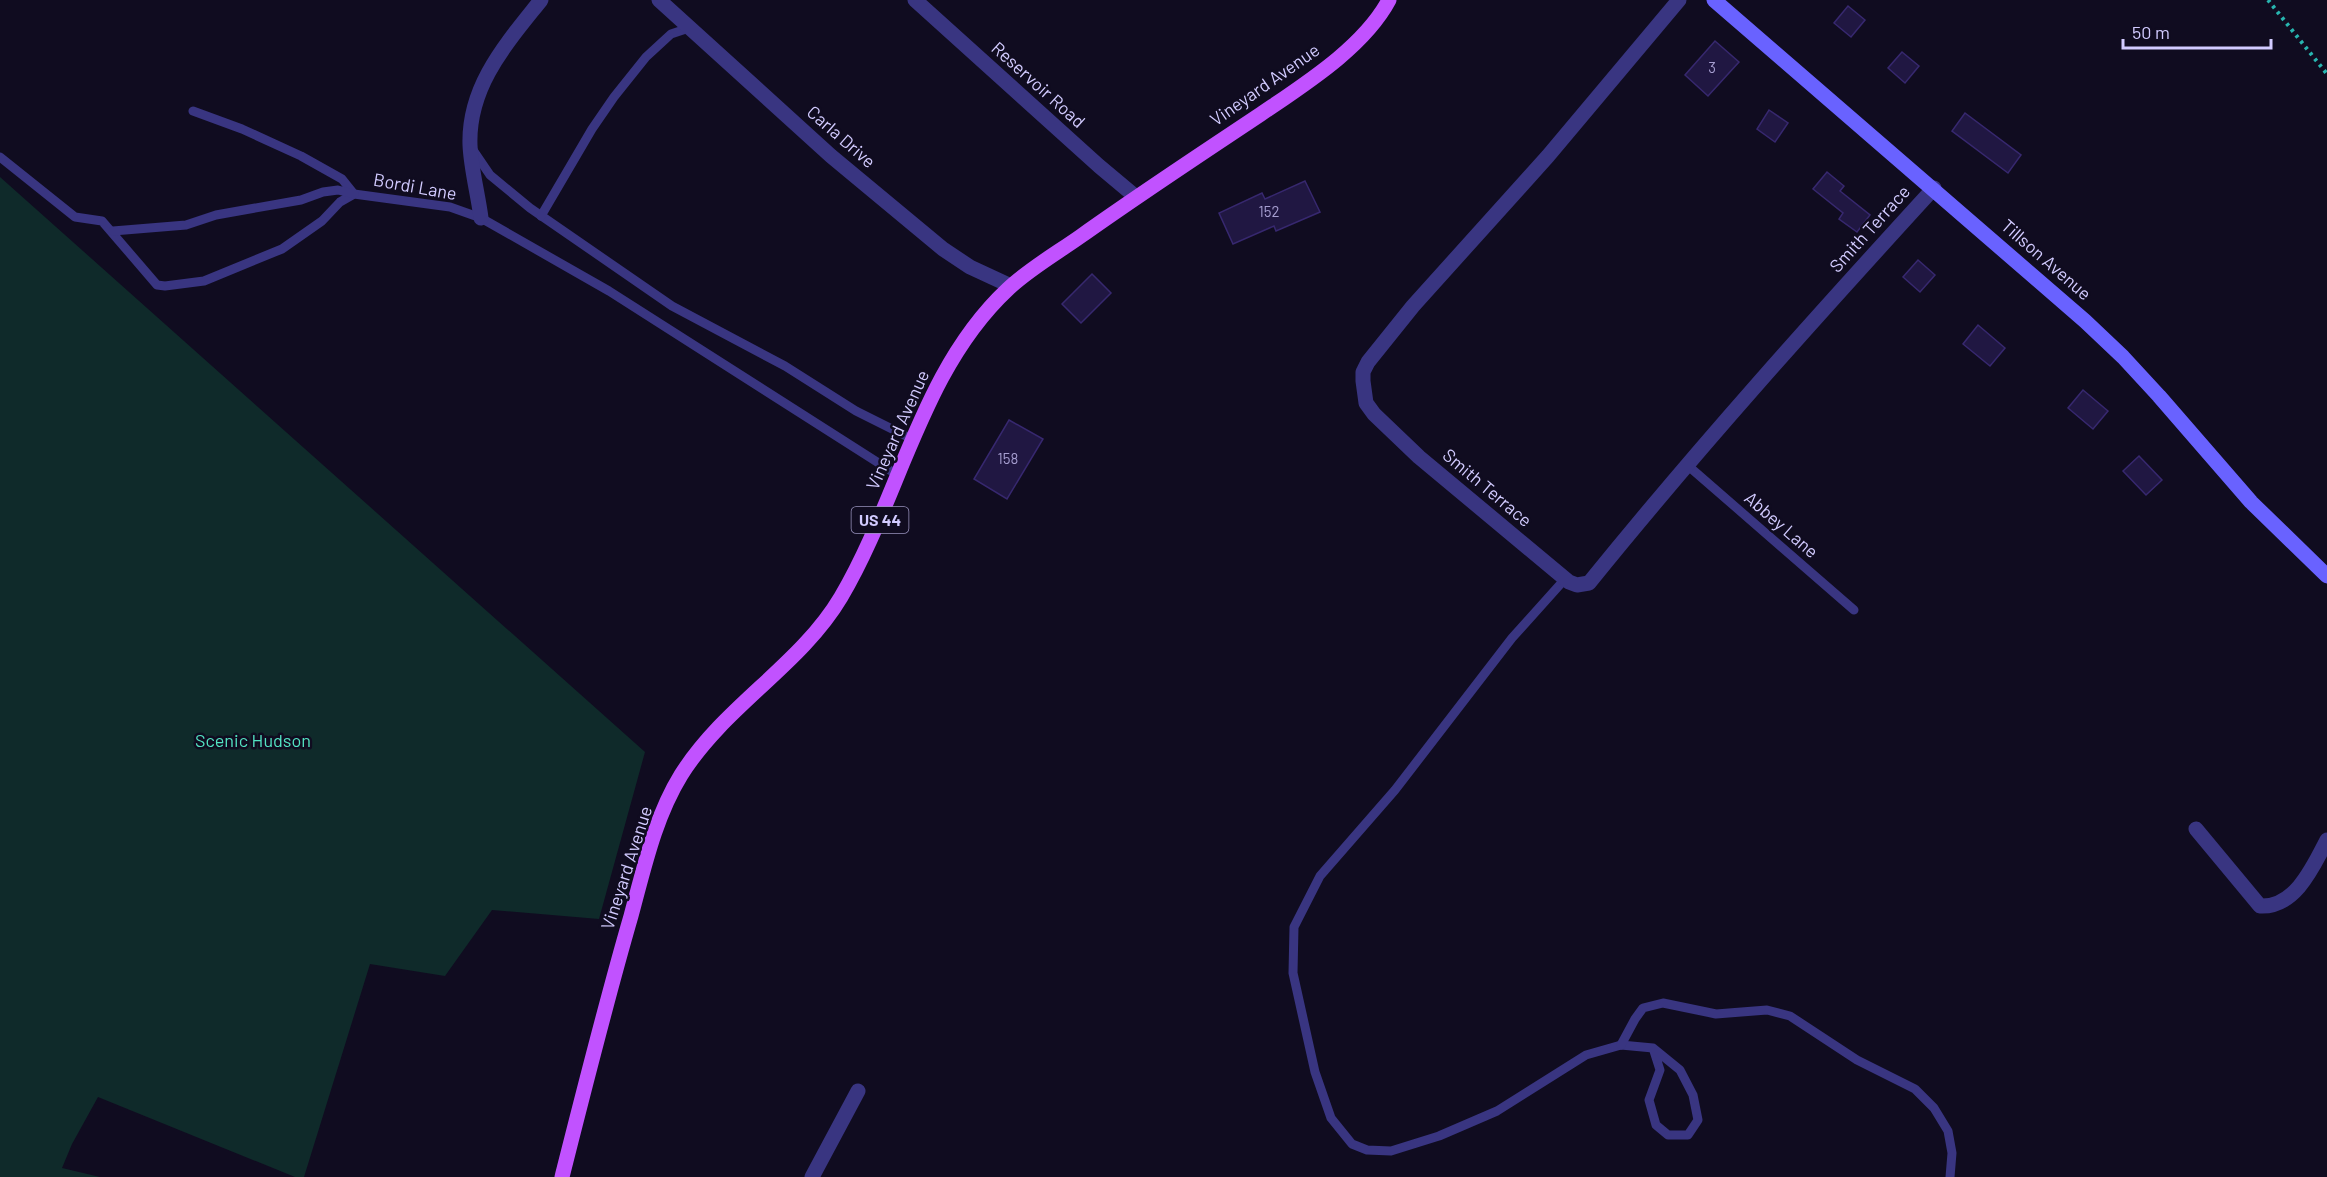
<svg xmlns="http://www.w3.org/2000/svg" width="2327" height="1177" viewBox="0 0 2327 1177" font-family="Barlow,sans-serif">
	<rect width="100%" height="100%" fill="#100c20"/>
	<polygon fill="#0f2a2a" points="0,177 645,752 599,919 492,910 445,976 370,964 304,1177 295,1177 98,1097 72,1144 62,1168 100,1177 0,1177"/>
	<g fill="#201742" stroke="#37286f" stroke-width="1.5">
		<polygon points="1848,6 1865,20 1851,37 1834,23"/>
		<polygon points="1715,41 1739,62 1708,96 1685,75"/>
		<polygon points="1902,52 1919,66 1905,83 1888,68"/>
		<polygon points="1769,110 1788,123 1775,142 1757,129"/>
		<polygon points="1965,113 2021,155 2008,173 1952,131"/>
		<polygon points="1827,172 1844,186 1840,191 1870,215 1857,232 1839,219 1843,213 1813,189"/>
		<polygon points="1305,181 1320,212 1276,231 1274,226 1233,244 1219,213 1262,193 1265,199"/>
		<polygon points="1918,260 1935,275 1920,292 1903,277"/>
		<polygon points="1092,274 1111,293 1081,323 1062,304"/>
		<polygon points="1978,325 2005,348 1990,366 1963,344"/>
		<polygon points="2083,390 2108,411 2093,429 2068,408"/>
		<polygon points="1009,420 1043,439 1007,499 974,479"/>
		<polygon points="2139,456 2162,480 2146,495 2123,471"/>
	</g>
	<g fill="none" stroke-linecap="round" stroke-linejoin="round">
		<polyline stroke="#28b5af" stroke-width="4" stroke-dasharray="3 4.5" stroke-linecap="butt" points="2268,0 2327,74"/>
		<g stroke="#393581" stroke-width="9">
			<polyline points="193,111 242,129 301,156 342,179 354,194"/>
			<polyline points="473,150 490,175 530,208 672,306 785,366 856,411 914,440"/>
			<polyline points="0,157 75,217 102,221 157,285 165,286 204,281 282,249 322,221 340,202 354,194 450,207 481,218 609,291 899,476"/>
			<polyline points="541,216 592,129 614,97 646,57 671,34 689,28"/>
			<polyline points="113,231 186,225 216,215 301,200 323,192 338,190 354,194"/>
			<polyline points="1686,464 1854,610"/>
			<polyline points="1565,579 1512,638 1395,790 1320,876 1294,927 1293,973 1315,1072 1331,1118 1352,1144 1367,1150 1391,1151 1439,1136 1497,1111 1586,1055 1621,1045 1653,1048 1680,1070 1693,1095 1698,1120 1688,1135 1668,1135 1656,1125 1649,1100 1660,1070 1653,1048"/>
			<polyline points="1621,1045 1635,1019 1643,1008 1663,1003 1716,1014 1767,1010 1790,1016 1857,1060 1915,1089 1934,1108 1948,1131 1952,1153 1950,1177"/>
		</g>
		<g stroke="#393581" stroke-width="15">
			<polyline points="659,0 831,156 943,249 970,267 1011,286"/>
			<polyline points="915,0 1099,166 1136,197"/>
			<path d="M 1679,0 L 1548,156 L 1413,306 L 1368,362 L 1363,372 L 1363,381 L 1366,403 L 1374,414 L 1419,457 L 1569,582 L 1577,585 L 1589,583 C 1699,447 1816,317 1934,188"/>
			<path d="M 481,218 C 478,194 471,169 470,145 C 468,86 506,44 541,0"/>
			<path d="M 2196,829 L 2260,906 C 2295,908 2313,867 2327,840"/>
			<polyline points="812,1177 858,1091"/>
		</g>
		<polyline stroke="#6962ff" stroke-width="15" points="1714,0 2085,321 2123,357 2159,396 2251,502 2327,576"/>
		<path stroke="#c152ff" stroke-width="15" d="M 562,1177 C 584,1090 606,1002 631,916 C 644,868 655,817 681,775 C 725,705 800,666 841,597 C 900,497 921,370 1008,289 C 1029,269 1057,253 1081,236 C 1140,194 1201,154 1261,114 C 1305,84 1364,47 1389,0"/>
	</g>
	<g text-anchor="middle" stroke-width="5" stroke-linejoin="round" paint-order="stroke">
		<g font-size="15" fill="#a69ed0">
			<text x="1712" y="73">3</text>
			<text x="1269" y="217">152</text>
			<text x="1008" y="464">158</text>
		</g>
		<rect fill="#100c20" stroke="#9892bc" stroke-width="1.5" x="851.5" y="507" width="57" height="26" rx="4.5"/>
		<g font-size="16" font-weight="bold" fill="#d2cbff">
			<text x="880" y="526">US 44</text>
		</g>
		<g font-size="18" fill="#d2cbff" stroke="#100c20">
			<text transform="translate(1038 85) rotate(42)" y="6">Reservoir Road</text>
			<text transform="translate(1265 85) rotate(-35)" y="6">Vineyard Avenue</text>
			<text transform="translate(841 137) rotate(41)" y="6">Carla Drive</text>
			<text transform="translate(415 187) rotate(10)" y="6">Bordi Lane</text>
			<text transform="translate(1870 229) rotate(-48)" y="6">Smith Terrace</text>
			<text transform="translate(2046 260) rotate(41)" y="6">Tillson Avenue</text>
			<text transform="translate(898 430) rotate(-66)" y="6">Vineyard Avenue</text>
			<text transform="translate(1487 488) rotate(40)" y="6">Smith Terrace</text>
			<text transform="translate(1781 525) rotate(41)" y="6">Abbey Lane</text>
			<text transform="translate(627 868) rotate(-72)" y="6">Vineyard Avenue</text>
		</g>
		<g font-size="18" fill="#53e3c2" stroke="#100c20">
			<text x="253" y="747">Scenic Hudson</text>
		</g>
	</g>
	<path d="M2123 39v9h148v-9" fill="none" stroke="#d2cbff" stroke-width="3"/>
	<text x="2132" y="39" font-size="18" fill="#d2cbff" stroke="#100c20" stroke-width="4.5" paint-order="stroke">50 m</text>
</svg>
